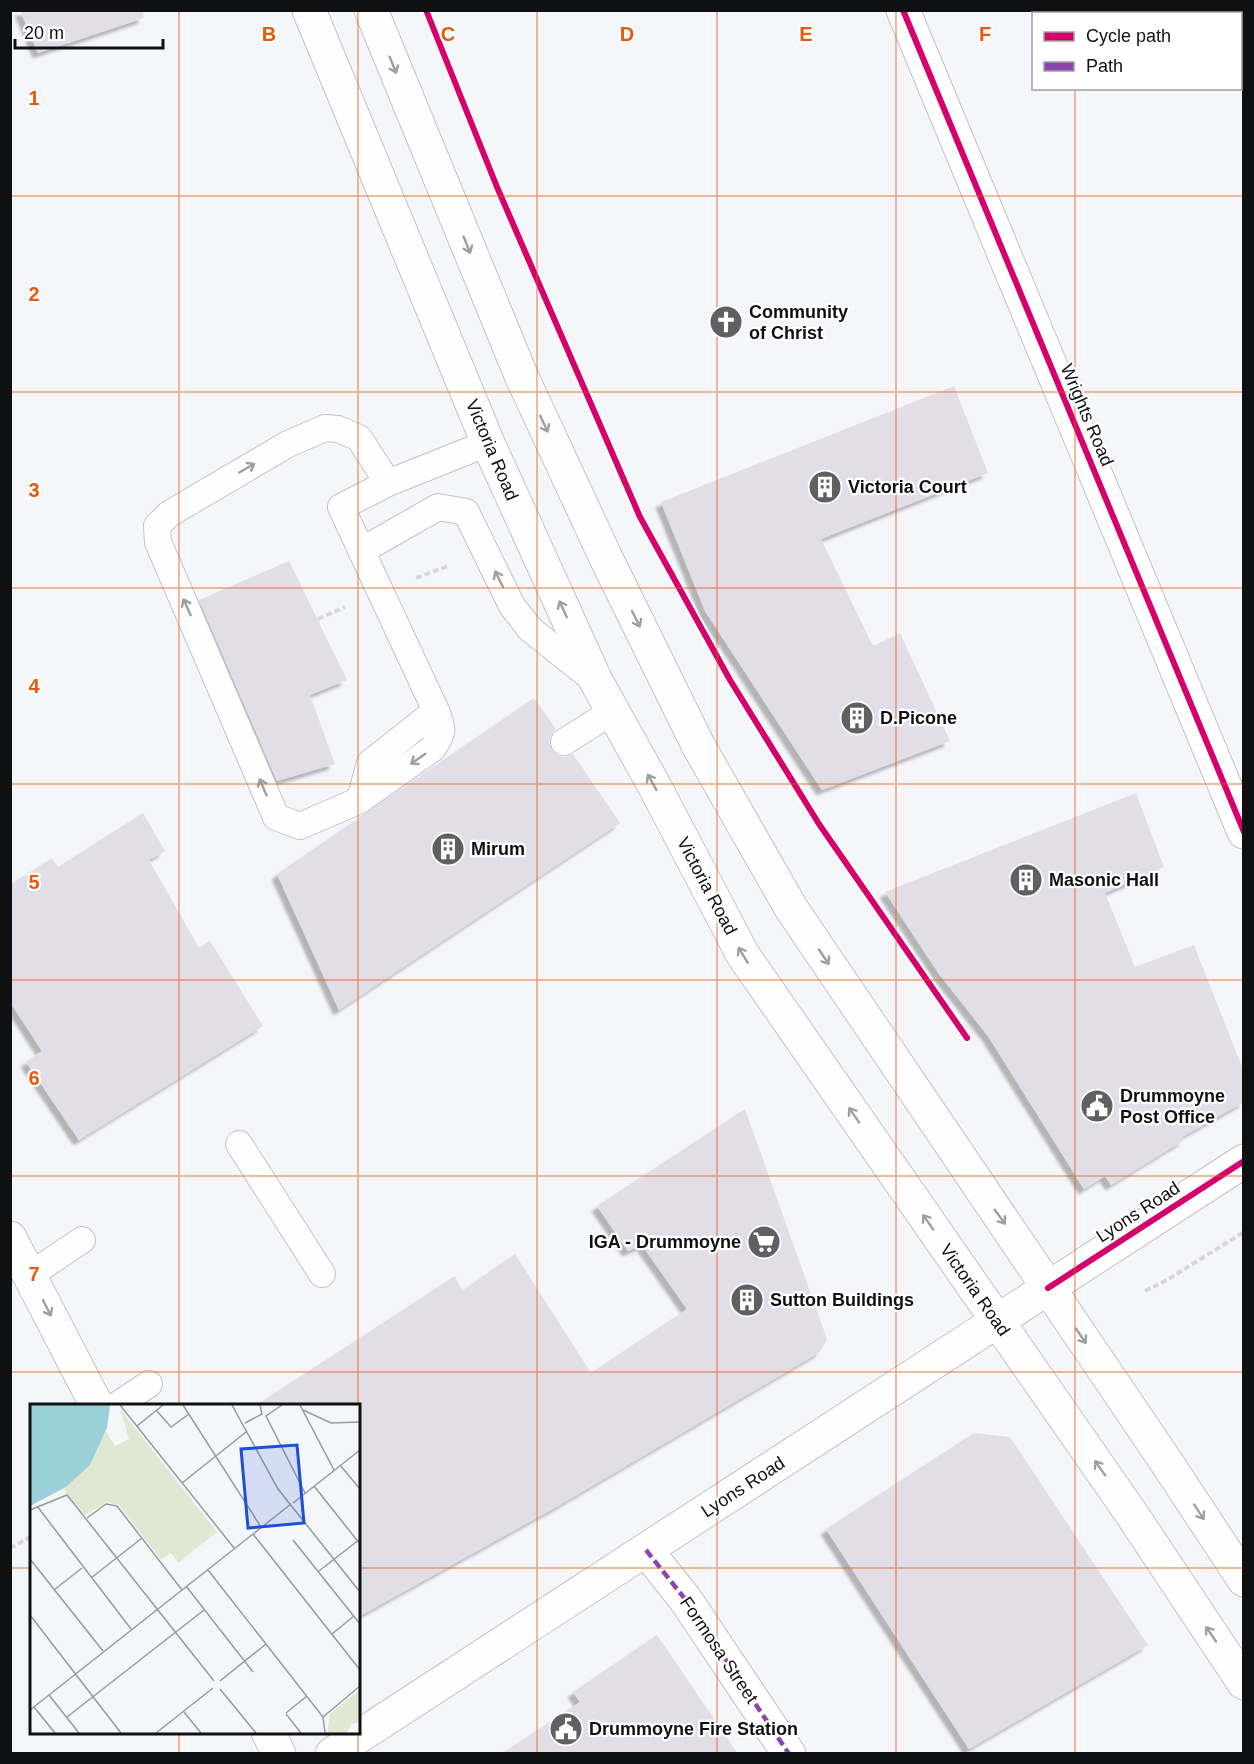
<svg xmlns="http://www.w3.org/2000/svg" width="1254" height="1764" viewBox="0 0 1254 1764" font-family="Helvetica,sans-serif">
	<defs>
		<filter id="shadow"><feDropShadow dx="-5.5" dy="5.5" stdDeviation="1.5" flood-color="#0004"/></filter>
	</defs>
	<rect width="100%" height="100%" fill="#f5f6fa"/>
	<g fill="#e2dee7" filter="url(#shadow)">
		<polygon points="20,10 143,10 144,18 38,53"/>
		<polygon points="954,386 988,473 821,539 873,646 900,633 950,741 822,790 705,611 661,502"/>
		<polygon points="289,561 347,680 310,695 335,764 277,781 199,600"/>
		<polygon points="534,698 556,729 551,735 549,742 552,750 557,755 564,757 573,754 620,823 339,1010 277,874"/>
		<polygon points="1136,793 1164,867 1105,893 1135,967 1194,945 1244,1072 1244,1102 1182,1137 1184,1140 1111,1185 1105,1176 1084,1189 988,1036 939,974 885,892"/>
		<polygon points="143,813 165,851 149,860 199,948 210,941 263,1026 79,1140 26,1062 42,1051 10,1002 10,885 52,858 58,867"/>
		<polygon points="745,1109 827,1339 820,1352 558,1506 358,1617 358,1406 255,1406 455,1276 462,1291 515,1254 591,1373 687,1309 642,1245 628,1251 597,1206"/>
		<polygon points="974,1433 1010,1437 1148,1645 969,1749 826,1529"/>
		<polygon points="657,1635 738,1754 501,1754 580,1702 573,1692"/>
	</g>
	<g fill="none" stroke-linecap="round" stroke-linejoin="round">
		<defs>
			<g id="lane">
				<path d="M 388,483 L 341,507 L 436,711 C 444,729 443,734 432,749 L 360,800 L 300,826 L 276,817 L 158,542 L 157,526 L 169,514 L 288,444 L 325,428 L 338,429 L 359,438 L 388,483 L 488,443"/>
				<polyline points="361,551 438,507 466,512 512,606 530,629 594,680"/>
				<polyline points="564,742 613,711"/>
				<polyline points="360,800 370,763 436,711"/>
				<polyline points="239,1144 322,1274"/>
				<polyline points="30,1275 82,1240"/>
				<polyline points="116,1406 149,1384"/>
			</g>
			<g id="street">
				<polyline points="903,10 1244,832"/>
				<polyline points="1048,1288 1244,1161"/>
				<polyline points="646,1550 685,1599 789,1754"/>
			</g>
			<g id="secondary">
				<polyline points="10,1238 97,1406"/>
				<polyline points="268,1732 279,1754"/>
			</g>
			<polyline id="primary" points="332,1754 1048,1288"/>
			<g id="highway">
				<polyline points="309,10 488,443 596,681 655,787 743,955 1133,1516 1244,1683"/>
				<polyline points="371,10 521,375 606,558 698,745 791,908 1167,1463 1244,1580"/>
			</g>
		</defs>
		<use href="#lane" stroke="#c3c3c6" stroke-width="28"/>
		<use href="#street" stroke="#c3c3c6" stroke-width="35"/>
		<use href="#secondary" stroke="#c3c3c6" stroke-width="35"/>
		<use href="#primary" stroke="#c3c3c6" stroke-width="35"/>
		<use href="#highway" stroke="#c3c3c6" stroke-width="35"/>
		<g stroke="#d7d7d8" stroke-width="4" stroke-dasharray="6 3" stroke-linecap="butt">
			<polyline points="416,578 448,566"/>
			<polyline points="318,619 345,607"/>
			<polyline points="1145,1291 1167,1280 1244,1232"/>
			<polyline points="10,1548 32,1536"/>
		</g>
		<use href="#lane" stroke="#fefefe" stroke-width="26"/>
		<use href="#street" stroke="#fefefe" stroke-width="33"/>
		<use href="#secondary" stroke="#fefefe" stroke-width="33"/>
		<use href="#primary" stroke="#fefefe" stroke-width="33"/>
		<use href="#highway" stroke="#fefefe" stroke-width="33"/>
		<polyline stroke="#8e44ad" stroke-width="4.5" stroke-dasharray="9 4.5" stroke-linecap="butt" points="646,1550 685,1599 789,1754"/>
		<defs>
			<g id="cycleway">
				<polyline points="426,10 497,187 640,517 730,680 819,824 967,1038"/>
				<polyline points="903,10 1244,832"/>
				<polyline points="1048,1288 1244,1161"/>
			</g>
		</defs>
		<use href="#cycleway" stroke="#fff" stroke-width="10"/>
		<use href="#cycleway" stroke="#d6006c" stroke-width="6"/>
	</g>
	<defs><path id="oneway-shaft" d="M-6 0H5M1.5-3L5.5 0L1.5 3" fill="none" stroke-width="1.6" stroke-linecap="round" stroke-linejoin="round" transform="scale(1.5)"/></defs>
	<g stroke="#9e9fa0">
		<use href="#oneway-shaft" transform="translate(393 65) rotate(68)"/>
		<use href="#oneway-shaft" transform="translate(467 245) rotate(68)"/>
		<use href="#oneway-shaft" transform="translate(544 424) rotate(65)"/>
		<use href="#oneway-shaft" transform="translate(247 468) rotate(-30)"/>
		<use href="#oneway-shaft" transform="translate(499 579) rotate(-116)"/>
		<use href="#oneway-shaft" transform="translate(187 607) rotate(-114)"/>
		<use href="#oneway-shaft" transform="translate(563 609) rotate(-115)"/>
		<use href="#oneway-shaft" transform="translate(636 619) rotate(64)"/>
		<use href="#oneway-shaft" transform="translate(418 759) rotate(145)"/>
		<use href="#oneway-shaft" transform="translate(652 782) rotate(-119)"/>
		<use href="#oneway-shaft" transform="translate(263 787) rotate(-113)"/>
		<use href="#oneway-shaft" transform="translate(743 955) rotate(-121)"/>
		<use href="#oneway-shaft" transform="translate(824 957) rotate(56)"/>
		<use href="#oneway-shaft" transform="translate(854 1115) rotate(-125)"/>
		<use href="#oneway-shaft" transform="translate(1000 1217) rotate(54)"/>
		<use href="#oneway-shaft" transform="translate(928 1222) rotate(-125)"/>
		<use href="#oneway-shaft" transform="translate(47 1308) rotate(63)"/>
		<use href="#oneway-shaft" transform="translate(1081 1336) rotate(56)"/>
		<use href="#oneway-shaft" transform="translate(1100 1468) rotate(-125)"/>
		<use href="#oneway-shaft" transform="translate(1199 1512) rotate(57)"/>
		<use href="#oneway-shaft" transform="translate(1211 1634) rotate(-124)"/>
	</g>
	<path fill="none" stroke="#e8590c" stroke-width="1.5" stroke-opacity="0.55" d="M 179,10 L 179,1406M 358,10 L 358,1406M 537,10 L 537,1754M 717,10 L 717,1754M 896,10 L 896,1754M 1075,10 L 1075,14M 1075,88 L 1075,1754M 10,196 L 1244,196M 10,392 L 1244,392M 10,588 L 1244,588M 10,784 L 1244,784M 10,980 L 1244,980M 10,1176 L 1244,1176M 10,1372 L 1244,1372M 10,1568 L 32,1568M 358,1568 L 1244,1568M 179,1732 L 179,1754M 358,1732 L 358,1754"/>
	<defs>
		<symbol id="church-disc" viewBox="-11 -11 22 22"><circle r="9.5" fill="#606063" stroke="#fff"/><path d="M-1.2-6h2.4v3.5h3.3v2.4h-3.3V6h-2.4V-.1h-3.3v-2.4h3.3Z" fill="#fff"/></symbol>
		<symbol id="building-disc" viewBox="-11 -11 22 22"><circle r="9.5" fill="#606063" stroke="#fff"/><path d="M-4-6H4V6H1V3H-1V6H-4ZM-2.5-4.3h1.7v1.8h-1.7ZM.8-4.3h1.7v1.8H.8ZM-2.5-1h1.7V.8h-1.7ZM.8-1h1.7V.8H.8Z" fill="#fff"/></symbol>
		<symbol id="civic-disc" viewBox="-11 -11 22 22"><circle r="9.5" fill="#606063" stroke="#fff"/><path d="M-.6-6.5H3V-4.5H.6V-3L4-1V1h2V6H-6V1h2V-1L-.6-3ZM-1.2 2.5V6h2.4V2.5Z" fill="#fff"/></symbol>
		<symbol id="supermarket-disc" viewBox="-11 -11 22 22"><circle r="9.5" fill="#606063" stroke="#fff"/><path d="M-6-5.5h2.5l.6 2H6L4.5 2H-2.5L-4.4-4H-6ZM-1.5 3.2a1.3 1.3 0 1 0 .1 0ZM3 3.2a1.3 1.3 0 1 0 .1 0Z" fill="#fff"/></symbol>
	</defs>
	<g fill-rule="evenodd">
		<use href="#church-disc" x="707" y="303" width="38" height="38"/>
		<use href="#building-disc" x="806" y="468" width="38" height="38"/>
		<use href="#building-disc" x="838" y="699" width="38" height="38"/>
		<use href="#building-disc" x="429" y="830" width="38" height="38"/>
		<use href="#building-disc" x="1007" y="861" width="38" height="38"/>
		<use href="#civic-disc" x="1078" y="1087" width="38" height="38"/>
		<use href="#supermarket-disc" x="745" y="1223" width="38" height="38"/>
		<use href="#building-disc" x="728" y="1281" width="38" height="38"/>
		<use href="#civic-disc" x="547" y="1710" width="38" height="38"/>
	</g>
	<g text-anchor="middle" stroke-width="4.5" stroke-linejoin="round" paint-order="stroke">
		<g font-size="18" font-weight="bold" fill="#0f1012" stroke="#fff" text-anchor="start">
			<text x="749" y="318">Community<tspan x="749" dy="21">of Christ</tspan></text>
			<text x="848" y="493">Victoria Court</text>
			<text x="880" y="724">D.Picone</text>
			<text x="471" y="855">Mirum</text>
			<text x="1049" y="886">Masonic Hall</text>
			<text x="1120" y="1102">Drummoyne<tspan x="1120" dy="21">Post Office</tspan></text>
			<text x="741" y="1248" text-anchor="end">IGA - Drummoyne</text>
			<text x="770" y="1306">Sutton Buildings</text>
			<text x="589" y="1735">Drummoyne Fire Station</text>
		</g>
		<g font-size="18" fill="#0f1012" stroke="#fff">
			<text transform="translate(1087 415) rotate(67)" y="6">Wrights Road</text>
			<text transform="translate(492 450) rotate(67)" y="6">Victoria Road</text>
			<text transform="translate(707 886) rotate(62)" y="6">Victoria Road</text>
			<text transform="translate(1138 1212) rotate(-33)" y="6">Lyons Road</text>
			<text transform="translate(975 1290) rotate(55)" y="6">Victoria Road</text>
			<text transform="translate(743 1487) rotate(-33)" y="6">Lyons Road</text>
			<text transform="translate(719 1650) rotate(56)" y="6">Formosa Street</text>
		</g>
	</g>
	<g transform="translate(30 1404)">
		<rect width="330" height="330" fill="#f5f6fa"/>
		<path d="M 90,5 L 187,128 L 148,159 L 141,149 L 131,156 L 89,101 L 77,98 L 55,111 L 33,85 L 60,61 L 76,27 L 85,42 L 99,35 ZM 330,286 L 330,318 L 321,320 L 317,329 L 297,329 L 300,310 Z" fill="#e0e7d3"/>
		<path d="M 0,1 L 80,1 L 77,24 L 60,61 L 36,83 L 0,102 Z" fill="#9bd0d8"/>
		<path fill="none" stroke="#999a9d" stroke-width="1.5" d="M 90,1 L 204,144M 153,1 L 231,123M 202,1 L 248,85 L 330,188M 252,1 L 236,12 L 275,89M 270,1 L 304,66M 126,6 L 141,23 L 159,10M 273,6 L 301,19 L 330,18M 215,19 L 232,10 L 230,1M 107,22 L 133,1M 310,61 L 330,85M 152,79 L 216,28M 284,82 L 330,140M 263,99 L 330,46M 7,102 L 101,225M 0,106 L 37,91 L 184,277M 57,114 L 76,100 L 87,102 L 152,186M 223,130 L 330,266M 263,136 L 330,220M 0,155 L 73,247M 178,166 L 293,313 L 295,329M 289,167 L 330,135M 61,174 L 112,134M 156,182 L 223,268M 24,186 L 52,164M 0,211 L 91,329M 302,230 L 324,212M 190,277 L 236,240M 190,285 L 226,329M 19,291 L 49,329M 4,303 L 25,329M 0,306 L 261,100M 154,308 L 171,329M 256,309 L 277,292M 256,310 L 271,329M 37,313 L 174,206M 293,313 L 330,282M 126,329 L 183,284"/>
		<path fill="#1d4ed8" fill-opacity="0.15" stroke="#1d4ed8" stroke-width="3" d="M 267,41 L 274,119 L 218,124 L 211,45 Z"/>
		<rect width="330" height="330" fill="none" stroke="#0f1012" stroke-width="3"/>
	</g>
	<g font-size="20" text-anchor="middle" font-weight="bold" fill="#e8590c" stroke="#fff" stroke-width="4.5" stroke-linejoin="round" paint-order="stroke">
		<text x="269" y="41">B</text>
		<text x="448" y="41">C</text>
		<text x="627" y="41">D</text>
		<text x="806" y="41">E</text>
		<text x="985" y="41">F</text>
		<text x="34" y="105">1</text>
		<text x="34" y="301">2</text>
		<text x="34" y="497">3</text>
		<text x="34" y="693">4</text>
		<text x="34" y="889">5</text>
		<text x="34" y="1085">6</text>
		<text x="34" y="1281">7</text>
	</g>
	<rect width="1254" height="1764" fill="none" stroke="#0f1012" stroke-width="24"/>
	<rect x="1032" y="12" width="210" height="78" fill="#ffffff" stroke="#9f9fa0" stroke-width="1.5"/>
	<rect x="1044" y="32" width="30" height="9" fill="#d6006c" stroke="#9f9fa0" stroke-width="1.5"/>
	<text x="1086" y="42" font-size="18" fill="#0f1012">Cycle path</text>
	<rect x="1044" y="62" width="30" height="9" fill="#8e44ad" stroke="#9f9fa0" stroke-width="1.5"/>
	<text x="1086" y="72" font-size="18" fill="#0f1012">Path</text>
	<path d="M15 39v9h148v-9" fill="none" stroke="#0f1012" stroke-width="3"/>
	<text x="24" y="39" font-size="18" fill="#0f1012" stroke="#ffffff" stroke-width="4.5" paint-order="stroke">20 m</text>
</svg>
